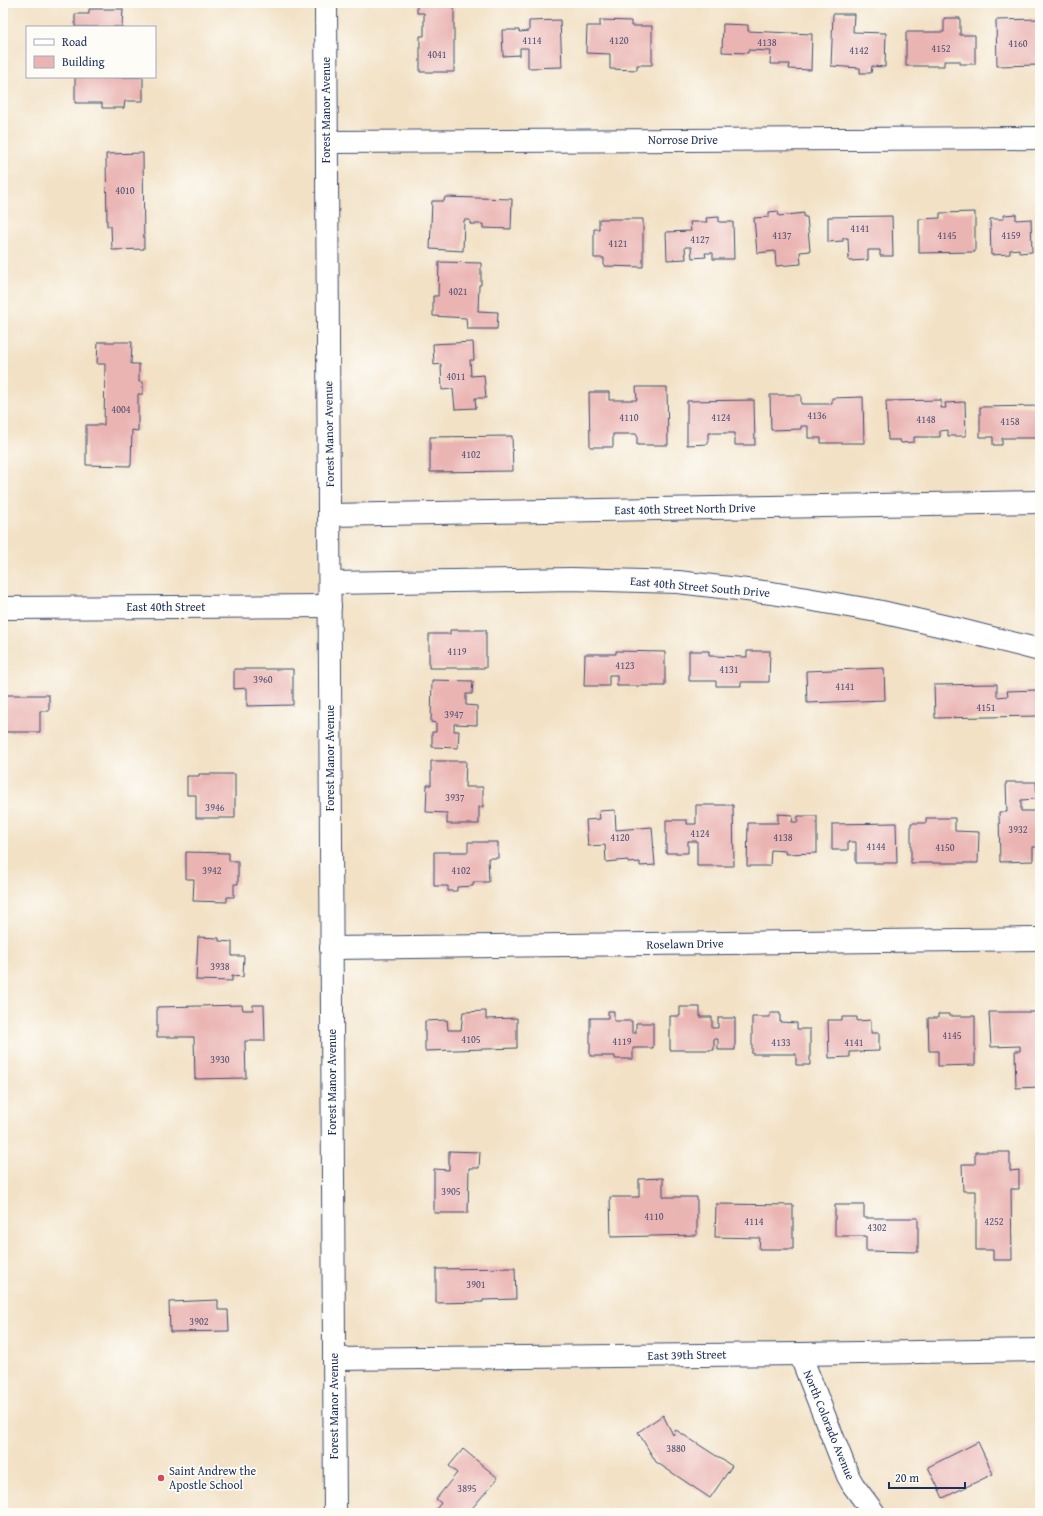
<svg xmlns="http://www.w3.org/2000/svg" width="1043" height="1516" viewBox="0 0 1043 1516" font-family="'Gentium Book Plus',serif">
	<rect width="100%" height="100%" fill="#fdfcf7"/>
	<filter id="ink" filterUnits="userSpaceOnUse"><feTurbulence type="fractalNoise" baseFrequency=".025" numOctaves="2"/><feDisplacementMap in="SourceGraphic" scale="8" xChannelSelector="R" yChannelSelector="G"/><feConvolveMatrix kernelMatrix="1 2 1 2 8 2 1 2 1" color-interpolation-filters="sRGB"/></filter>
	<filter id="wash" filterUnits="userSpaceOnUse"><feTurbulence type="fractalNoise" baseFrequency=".012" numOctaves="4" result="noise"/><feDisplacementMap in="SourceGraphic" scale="16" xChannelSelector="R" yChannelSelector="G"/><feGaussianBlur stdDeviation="0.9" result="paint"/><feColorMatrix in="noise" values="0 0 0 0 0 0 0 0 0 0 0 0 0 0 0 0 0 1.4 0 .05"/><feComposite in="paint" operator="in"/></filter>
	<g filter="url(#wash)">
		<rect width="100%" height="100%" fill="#f2e1c5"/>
		<g id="blocks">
			<g fill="#eab4b2">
				<polygon points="417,3 454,3 454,72 420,72 420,36 424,36 424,13 417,13"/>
				<polygon points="89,9 123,9 122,27 75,27 75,14 89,14"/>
				<polygon points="833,14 854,14 853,32 886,33 885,67 872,66 871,73 860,73 860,68 831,66"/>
				<polygon points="944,18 960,18 960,35 975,35 975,64 960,64 960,61 944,61 944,66 906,66 906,32 944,32"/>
				<polygon points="1040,19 1040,65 997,66 996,20"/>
				<polygon points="560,20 562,67 528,68 528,48 520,48 520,55 503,56 502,30 519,30 519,32 529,31 529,21"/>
				<polygon points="600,20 631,21 631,26 652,26 652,65 637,65 637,70 610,69 610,54 586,53 587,26 600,26"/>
				<polygon points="723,24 748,25 748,31 812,34 811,70 789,69 790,64 770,64 771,51 748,50 748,53 722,52"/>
				<polygon points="75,77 143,77 143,101 125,101 124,108 102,108 102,103 75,103"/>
				<polygon points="143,153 144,249 112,250 111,226 107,226 106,154"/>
				<polygon points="445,197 512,199 511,229 483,228 483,224 470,224 470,220 464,220 463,251 430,249 432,201 444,201"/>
				<polygon points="778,211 779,216 804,213 804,217 807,217 810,251 800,252 801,264 776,266 775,251 757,253 754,218 769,217 769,212"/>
				<polygon points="975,212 975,252 919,253 919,219 940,218 940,213"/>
				<polygon points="1016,214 1016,220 1031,219 1032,252 1019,253 1019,249 1010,250 1010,254 991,255 990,219 1004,219 1004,215"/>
				<polygon points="892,216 893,256 880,256 880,250 868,250 868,260 849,261 848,238 843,238 843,241 828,242 828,217"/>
				<polygon points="719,217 719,222 733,222 734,259 713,259 713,253 705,253 706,257 692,258 691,247 685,247 686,259 667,260 666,232 691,231 690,222 707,222 706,218"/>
				<polygon points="599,219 643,219 643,267 604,266 604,258 594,258 594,229 599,229"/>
				<polygon points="439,262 481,263 481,285 479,285 478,311 498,312 497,329 467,329 466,318 433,316 433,296 438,296"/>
				<polygon points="98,342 132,342 131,364 139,364 139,382 143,382 143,394 138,394 138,431 132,430 131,466 86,465 86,425 104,425 105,364 97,364"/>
				<polygon points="473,342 474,360 470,360 471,376 484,375 486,398 475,398 476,408 455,409 453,389 442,390 441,364 434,365 433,344"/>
				<polygon points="636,387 667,387 668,445 637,445 637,434 613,434 613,447 590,447 589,392 609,392 609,400 637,400"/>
				<polygon points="770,395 801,395 801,404 832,404 832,398 863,397 864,443 821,443 821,438 808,438 808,426 801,426 801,429 771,430"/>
				<polygon points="754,400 755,445 735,445 735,433 708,433 708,444 687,445 687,401"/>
				<polygon points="941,400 941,408 946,408 945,403 965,402 966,436 948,436 948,430 940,431 940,437 914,437 914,442 901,443 900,440 888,440 886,401"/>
				<polygon points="1040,406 1040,436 1038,436 1038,438 1002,438 1002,445 993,445 993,437 980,437 980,407"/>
				<polygon points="512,436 513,471 430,472 430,437"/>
				<polygon points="450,630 486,630 486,668 429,668 429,634 450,634"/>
				<polygon points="616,651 665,652 665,686 617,686 617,675 609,675 609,686 584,686 585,654 616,654"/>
				<polygon points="689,651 709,651 709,656 747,657 747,651 770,651 769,682 741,682 741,686 716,686 716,681 689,681"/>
				<polygon points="884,668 885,700 807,703 806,671"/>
				<polygon points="234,669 293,669 293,705 247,706 247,688 234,689"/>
				<polygon points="432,680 473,681 472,694 466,694 466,705 477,706 477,725 454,724 454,731 459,731 458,748 432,747 432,732 436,732 436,723 431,722"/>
				<polygon points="997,684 997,697 1008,696 1007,691 1037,690 1038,716 935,718 934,685"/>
				<polygon points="3,695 49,695 49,711 40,711 40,732 3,732"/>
				<polygon points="431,761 466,761 465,787 483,787 483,807 479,807 479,824 447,824 447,813 426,812 427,785 431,785"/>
				<polygon points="199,774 235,774 235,818 196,818 196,795 187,795 187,776 199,776"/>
				<polygon points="1006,782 1036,782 1037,799 1021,800 1021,811 1037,811 1038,847 1033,847 1033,861 1000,862 999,812 1007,812"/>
				<polygon points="696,805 733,805 734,866 697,866 697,841 688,841 688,853 666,853 666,820 687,820 687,824 696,824"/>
				<polygon points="615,810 616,830 652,827 655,865 640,866 640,862 628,863 628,860 606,862 605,845 588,846 586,820 600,819 599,811"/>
				<polygon points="778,814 793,815 792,822 798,822 798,816 817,816 817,853 785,854 786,851 771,850 770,866 747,866 748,823 778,823"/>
				<polygon points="926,818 955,818 955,831 979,832 978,863 911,863 911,823 926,823"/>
				<polygon points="896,823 897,863 856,863 856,842 848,842 848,850 832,850 832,824"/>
				<polygon points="468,842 498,842 498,858 488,858 489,882 473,882 473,886 457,887 457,891 448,891 448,886 434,886 434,852 468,852"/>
				<polygon points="186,852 229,853 229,861 238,861 238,884 234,884 234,897 227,897 227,902 193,901 194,879 186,879"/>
				<polygon points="198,937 219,938 219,941 232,942 232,956 244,956 243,977 232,976 232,981 196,980"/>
				<polygon points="242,1005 243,1010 253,1010 253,1005 264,1005 265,1041 245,1041 246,1078 195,1079 194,1037 157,1037 157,1007"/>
				<polygon points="680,1007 700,1007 700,1017 712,1017 712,1028 718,1028 718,1018 735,1018 735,1050 718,1050 718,1039 714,1039 714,1050 670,1050 670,1016 680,1016"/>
				<polygon points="486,1011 486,1019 517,1018 517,1048 425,1051 425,1021 447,1020 448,1030 461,1030 463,1012"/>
				<polygon points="608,1011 614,1011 614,1021 632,1021 632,1033 636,1033 636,1023 653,1023 653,1048 633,1048 633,1059 615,1059 615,1056 590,1056 590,1018 608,1018"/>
				<polygon points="989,1012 1040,1012 1040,1087 1016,1088 1015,1051 1020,1051 1020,1046 991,1047"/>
				<polygon points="770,1013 780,1013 780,1022 797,1023 797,1029 810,1029 810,1065 796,1065 796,1054 752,1054 752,1017 770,1017"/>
				<polygon points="938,1014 949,1014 949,1016 975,1016 975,1065 938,1066 938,1051 929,1051 928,1018 938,1018"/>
				<polygon points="842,1017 857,1017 857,1021 871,1020 871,1033 879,1033 879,1051 850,1052 850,1057 829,1058 828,1020 842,1020"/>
				<polygon points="449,1151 480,1152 479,1168 469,1168 468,1213 434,1213 434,1169 449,1170"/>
				<polygon points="975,1152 1010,1152 1010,1171 1019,1170 1019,1189 1011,1189 1012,1260 993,1260 993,1250 976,1250 976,1191 963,1191 962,1164 975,1164"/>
				<polygon points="663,1178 663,1197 697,1197 697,1235 611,1237 610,1197 639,1197 639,1179"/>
				<polygon points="716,1204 793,1205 793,1249 759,1249 760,1238 715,1237"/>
				<polygon points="835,1205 864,1205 864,1218 918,1218 918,1252 866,1251 866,1236 835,1236"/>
				<polygon points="515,1268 516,1299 483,1300 483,1302 436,1303 436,1269"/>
				<polygon points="218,1300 218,1310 228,1310 229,1331 170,1332 169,1302"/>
				<polygon points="663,1415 673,1435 676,1430 732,1466 710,1498 656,1462 638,1432"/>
				<polygon points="978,1442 993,1474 943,1498 928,1467"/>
				<polygon points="463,1449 498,1478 468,1513 433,1513 441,1503 436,1499 457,1473 449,1466"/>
			</g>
		</g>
	</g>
	<g filter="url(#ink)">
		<use href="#blocks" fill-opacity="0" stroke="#3b4a6d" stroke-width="1"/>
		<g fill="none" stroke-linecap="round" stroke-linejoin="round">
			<defs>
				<g id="minor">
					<polyline points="326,3 335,1513"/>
					<polyline points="327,142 1040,138"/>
					<polyline points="330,515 1040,502"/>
					<polyline points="330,583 571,579 678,582 772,593 877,611 956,629 1040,650"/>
					<polyline points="3,608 330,606"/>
					<polyline points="331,948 1040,939"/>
					<polyline points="800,1354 848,1476 853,1485 874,1513"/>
					<polyline points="334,1359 800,1354 1040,1350"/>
				</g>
			</defs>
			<use href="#minor" stroke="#3b4a6d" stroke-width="24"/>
			<use href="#minor" stroke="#fff" stroke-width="22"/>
		</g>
	</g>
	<circle fill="#d1495b" stroke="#fdfcf7" stroke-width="1.5" cx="161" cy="1478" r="4"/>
	<g text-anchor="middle" stroke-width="3.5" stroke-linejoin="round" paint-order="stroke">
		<g font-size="10" fill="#4f5073">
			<text x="532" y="44">4114</text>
			<text x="619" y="44">4120</text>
			<text x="767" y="46">4138</text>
			<text x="1018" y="47">4160</text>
			<text x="941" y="52">4152</text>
			<text x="859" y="54">4142</text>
			<text x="437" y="58">4041</text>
			<text x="125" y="194">4010</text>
			<text x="860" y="232">4141</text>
			<text x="782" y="239">4137</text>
			<text x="947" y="239">4145</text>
			<text x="1011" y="239">4159</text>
			<text x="700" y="243">4127</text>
			<text x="618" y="247">4121</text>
			<text x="458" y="295">4021</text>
			<text x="456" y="380">4011</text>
			<text x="121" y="413">4004</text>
			<text x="817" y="419">4136</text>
			<text x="629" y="421">4110</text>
			<text x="721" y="421">4124</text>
			<text x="926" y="423">4148</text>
			<text x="1010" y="425">4158</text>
			<text x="471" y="458">4102</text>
			<text x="457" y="655">4119</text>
			<text x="625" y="669">4123</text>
			<text x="729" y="673">4131</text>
			<text x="263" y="683">3960</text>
			<text x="845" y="690">4141</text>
			<text x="986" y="711">4151</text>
			<text x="454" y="718">3947</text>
			<text x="455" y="801">3937</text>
			<text x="215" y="811">3946</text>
			<text x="1018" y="833">3932</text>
			<text x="700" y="837">4124</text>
			<text x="620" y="841">4120</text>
			<text x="783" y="841">4138</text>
			<text x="876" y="850">4144</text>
			<text x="945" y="851">4150</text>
			<text x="212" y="874">3942</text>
			<text x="461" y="874">4102</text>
			<text x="220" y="970">3938</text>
			<text x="952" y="1039">4145</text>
			<text x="471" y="1043">4105</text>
			<text x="622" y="1045">4119</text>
			<text x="781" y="1046">4133</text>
			<text x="854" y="1046">4141</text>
			<text x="220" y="1063">3930</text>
			<text x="451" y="1195">3905</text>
			<text x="654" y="1220">4110</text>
			<text x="754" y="1225">4114</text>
			<text x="994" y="1225">4252</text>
			<text x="877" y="1231">4302</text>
			<text x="476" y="1288">3901</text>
			<text x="199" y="1325">3902</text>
			<text x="676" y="1452">3880</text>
			<text x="467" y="1492">3895</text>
		</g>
		<g font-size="12" fill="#1b2f5e" stroke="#fdfcf7">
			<text transform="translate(326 110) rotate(-90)" y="4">Forest Manor Avenue</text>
			<text x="683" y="144">Norrose Drive</text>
			<text transform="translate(329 434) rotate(-91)" y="4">Forest Manor Avenue</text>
			<text transform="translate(685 509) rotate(-1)" y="4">East 40th Street North Drive</text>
			<text transform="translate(700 587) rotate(5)" y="4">East 40th Street South Drive</text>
			<text x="166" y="611">East 40th Street</text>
			<text transform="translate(330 758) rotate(-90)" y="4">Forest Manor Avenue</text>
			<text transform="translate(685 944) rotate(-1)" y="4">Roselawn Drive</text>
			<text transform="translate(332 1082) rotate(-90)" y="4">Forest Manor Avenue</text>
			<text transform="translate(687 1355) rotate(-1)" y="4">East 39th Street</text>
			<text transform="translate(334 1406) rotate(-90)" y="4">Forest Manor Avenue</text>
			<text transform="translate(829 1425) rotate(68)" y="4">North Colorado Avenue</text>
		</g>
		<g font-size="12" fill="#1b2f5e" stroke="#fdfcf7" text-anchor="start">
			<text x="169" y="1475">Saint Andrew the<tspan x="169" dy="14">Apostle School</tspan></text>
		</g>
	</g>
	<rect width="1043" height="1516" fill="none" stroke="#fdfcf7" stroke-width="16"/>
	<rect x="26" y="26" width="130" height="52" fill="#fdfcf7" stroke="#a3aaba"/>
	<rect x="34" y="39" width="20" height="6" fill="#ffffff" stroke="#a3aaba"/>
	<text x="62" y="46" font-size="12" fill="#1b2f5e">Road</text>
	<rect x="34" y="56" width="20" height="12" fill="#eab4b2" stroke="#a3aaba"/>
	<text x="62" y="66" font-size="12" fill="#1b2f5e">Building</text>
	<path d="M889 1482v6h76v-6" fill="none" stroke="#1b2f5e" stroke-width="2"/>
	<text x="895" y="1482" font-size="12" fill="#1b2f5e" stroke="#fdfcf7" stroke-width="3" paint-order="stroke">20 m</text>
</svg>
